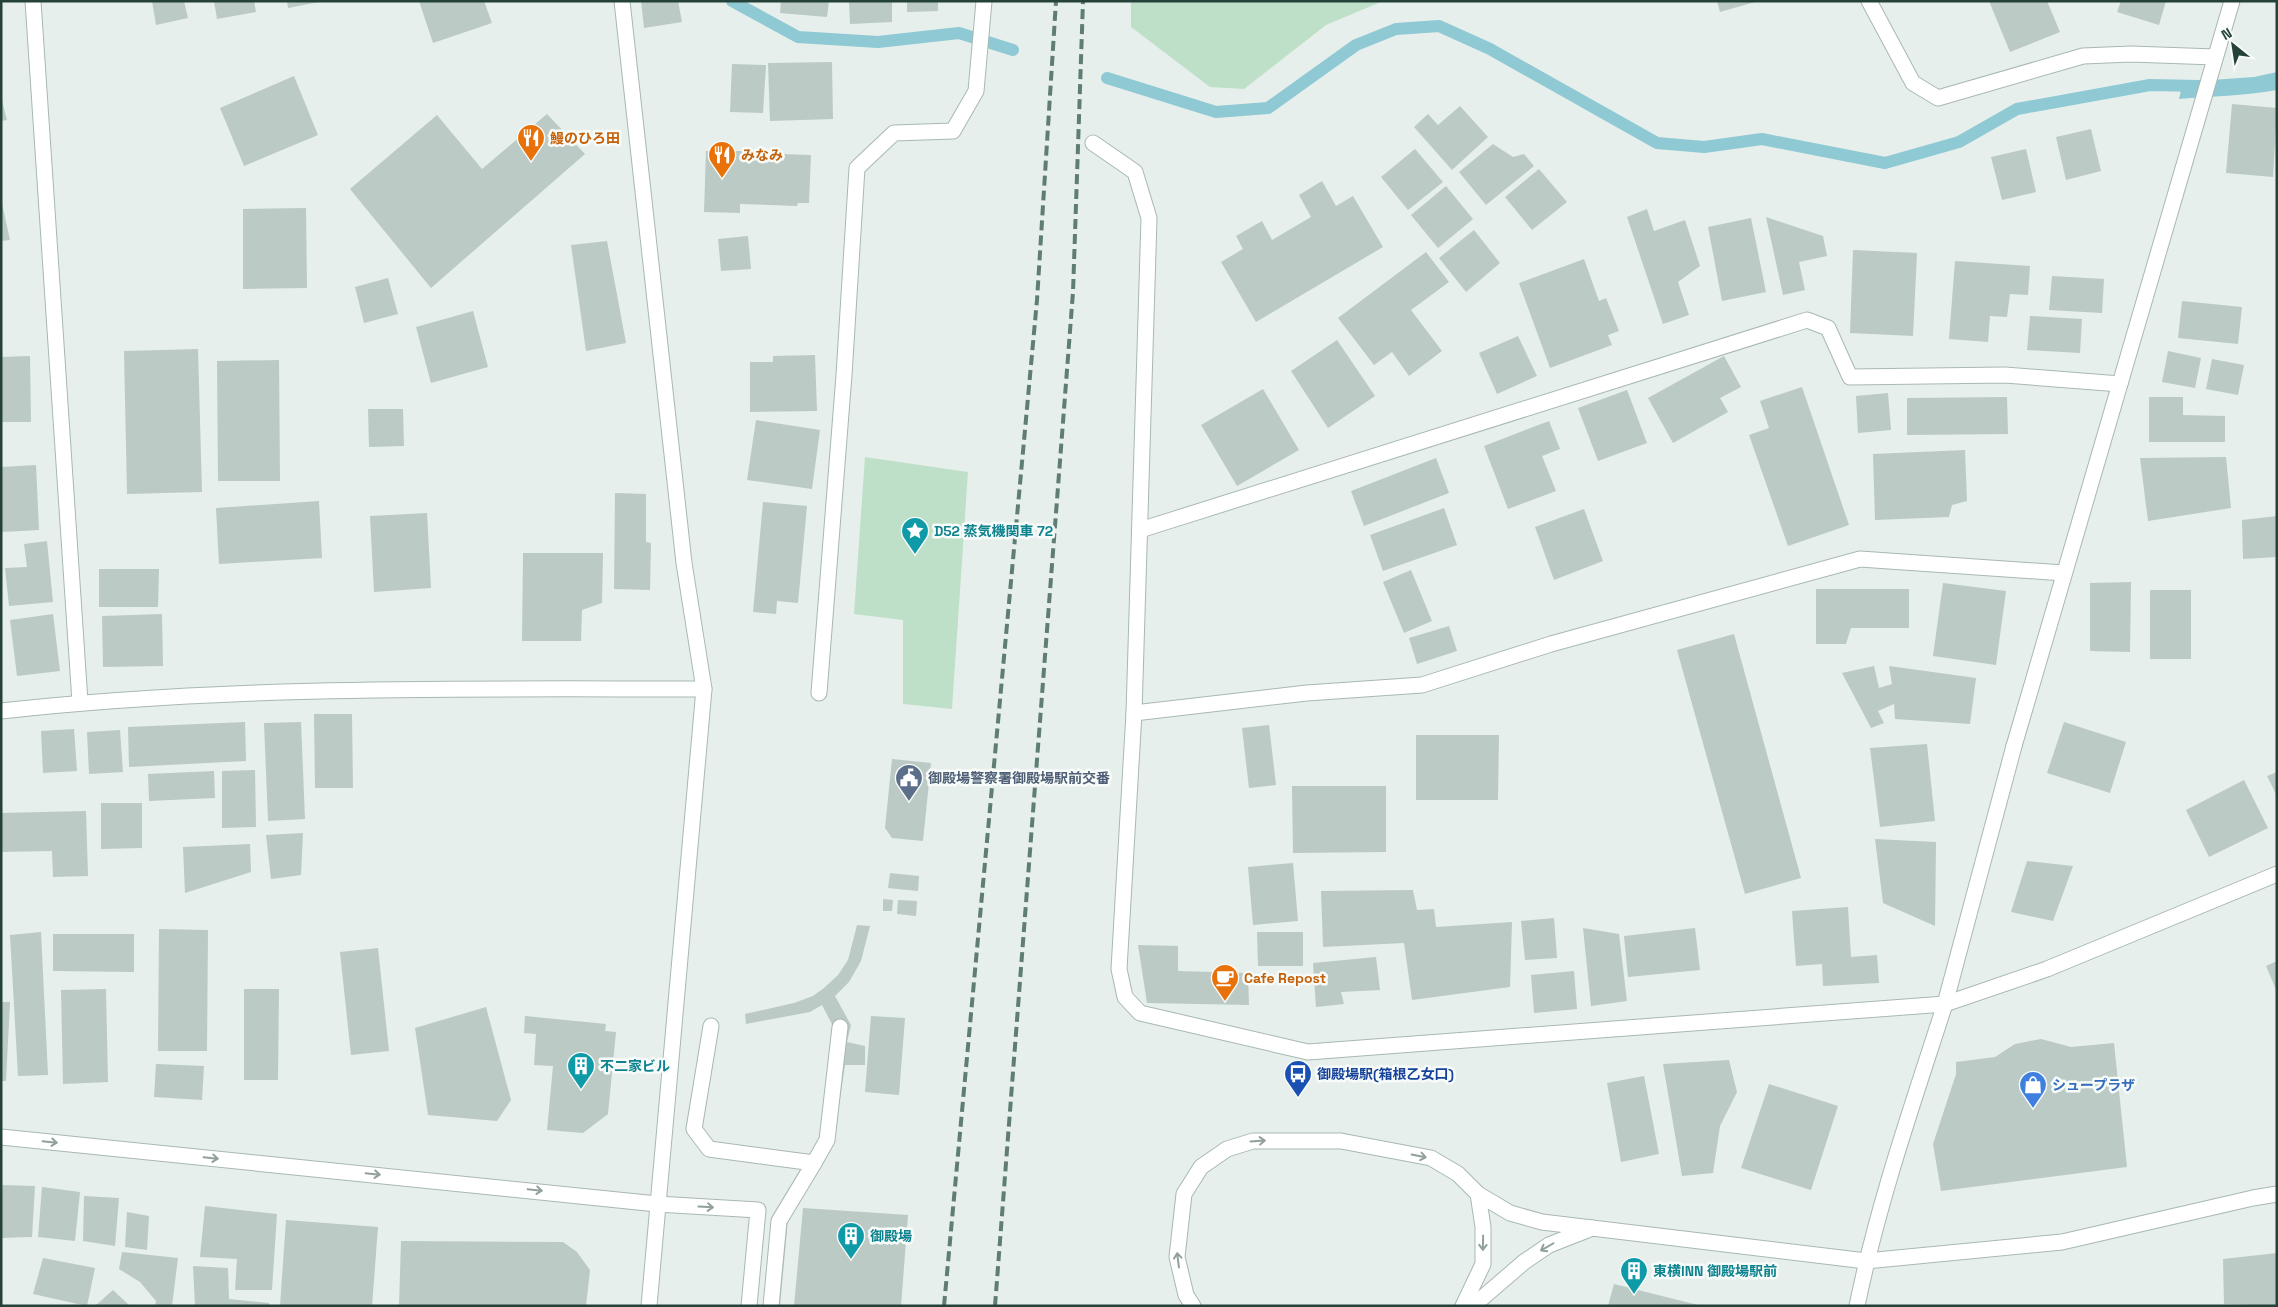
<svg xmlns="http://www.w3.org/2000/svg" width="2278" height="1307" viewBox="0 0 2278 1307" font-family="'Space Grotesk','Noto Sans JP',sans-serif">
	<rect width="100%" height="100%" fill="#e6efeb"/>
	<g fill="#bfe0c8">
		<polygon points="1131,1 1383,1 1326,25 1244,89 1210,87 1131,27"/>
		<polygon points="865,457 968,472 952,709 903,704 903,620 854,614"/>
	</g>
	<path fill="#8ec9d4" d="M 2277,72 L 2277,90 C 2244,96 2211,96 2179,99 L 2183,82 L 2254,77 Z"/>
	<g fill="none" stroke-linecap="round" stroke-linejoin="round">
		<g stroke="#8ec9d4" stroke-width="12">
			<polyline points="732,1 798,37 878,42 959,33 1013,50"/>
			<polyline points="1107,78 1216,112 1268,108 1356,45 1396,29 1439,26 1490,49 1657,143 1704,147 1762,139 1885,163 1959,142 2017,109 2150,85 2199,86"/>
		</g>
	</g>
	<g fill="#bbcac4">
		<polygon points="152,1 184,1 188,18 156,25"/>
		<polygon points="214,1 254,1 256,12 217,19"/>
		<polygon points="287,1 319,1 319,2 288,8"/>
		<polygon points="419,1 484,1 492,23 433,43"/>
		<polygon points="641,1 678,1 682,22 644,28"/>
		<polygon points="781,1 829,1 827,17 780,13"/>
		<polygon points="849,1 892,1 892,22 850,24"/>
		<polygon points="907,1 938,1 938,11 907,12"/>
		<polygon points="1717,1 1755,1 1755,2 1720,12"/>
		<polygon points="1989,1 2047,1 2060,32 2010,52"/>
		<polygon points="2121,1 2166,1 2159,25 2117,12"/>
		<polygon points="832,62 833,119 770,121 768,63"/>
		<polygon points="732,64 766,65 763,113 730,112"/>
		<polygon points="294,76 318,135 244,166 220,108"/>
		<polygon points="1,97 7,120 1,121"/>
		<polygon points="2232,104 2277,108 2273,177 2226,173"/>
		<polygon points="1460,106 1488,137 1452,170 1414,127 1428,114 1438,125"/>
		<polygon points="547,114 585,154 431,288 350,189 437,115 482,169"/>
		<polygon points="2091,129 2101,171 2066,180 2056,137"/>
		<polygon points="1493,144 1513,157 1524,154 1534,166 1486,205 1459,172"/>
		<polygon points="1415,149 1443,182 1408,210 1381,177"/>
		<polygon points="2026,149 2036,192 2002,200 1991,157"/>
		<polygon points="706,151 781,151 781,154 811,155 809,203 798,203 797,206 740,204 740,213 704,212"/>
		<polygon points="1539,169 1567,202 1532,230 1505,197"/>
		<polygon points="1322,181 1336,206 1353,196 1383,247 1256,322 1221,262 1243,249 1236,236 1262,221 1272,240 1311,217 1299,195"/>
		<polygon points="1446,186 1473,219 1438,248 1411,215"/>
		<polygon points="1,199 10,240 1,241"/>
		<polygon points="306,208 307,288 243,289 243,209"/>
		<polygon points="1647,209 1654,231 1685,220 1700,266 1678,282 1689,315 1663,324 1627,217"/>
		<polygon points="1766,217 1823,236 1827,256 1799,262 1805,290 1783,295"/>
		<polygon points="1751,218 1766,292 1722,301 1708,227"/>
		<polygon points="1474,230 1500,263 1466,292 1439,258"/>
		<polygon points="748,236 751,269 721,271 718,239"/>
		<polygon points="607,241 626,343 586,351 571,245"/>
		<polygon points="1853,250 1917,253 1913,336 1850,333"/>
		<polygon points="1426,252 1449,282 1411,310 1442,351 1409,376 1392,352 1374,365 1338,318"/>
		<polygon points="1584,259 1599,301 1606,298 1619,331 1608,335 1612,345 1550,368 1519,283"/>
		<polygon points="1955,261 2030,266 2028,295 2010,294 2007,317 1990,316 1988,342 1949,339"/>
		<polygon points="2052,276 2104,279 2102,313 2049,310"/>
		<polygon points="388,278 398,314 364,323 355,287"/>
		<polygon points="2182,301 2242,307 2238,344 2178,338"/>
		<polygon points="473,311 488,367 431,383 416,327"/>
		<polygon points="2030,316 2082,319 2080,353 2027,350"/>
		<polygon points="1518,336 1537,376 1497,394 1479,353"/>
		<polygon points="1337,340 1375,396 1328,428 1291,371"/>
		<polygon points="198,349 202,492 127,494 124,351"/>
		<polygon points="2168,351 2201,358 2195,388 2162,382"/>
		<polygon points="815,355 817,411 750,412 750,362 773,362 773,356"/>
		<polygon points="30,356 31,422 1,422 1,357"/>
		<polygon points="1724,356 1741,387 1720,398 1728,412 1673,443 1648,398"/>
		<polygon points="2212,359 2244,365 2238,395 2206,389"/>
		<polygon points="279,360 280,481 218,481 217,361"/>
		<polygon points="1802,387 1849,525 1788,546 1749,435 1769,428 1760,401"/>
		<polygon points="1263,389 1299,450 1237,486 1201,425"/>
		<polygon points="1627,390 1647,443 1598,461 1578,408"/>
		<polygon points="1888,393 1891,430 1858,433 1856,396"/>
		<polygon points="2007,397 2008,434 1907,435 1907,398"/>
		<polygon points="2149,397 2183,397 2183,415 2225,416 2225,442 2149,442"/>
		<polygon points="368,409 403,409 404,446 369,447"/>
		<polygon points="756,420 820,430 812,489 747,480"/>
		<polygon points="1549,421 1560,449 1542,456 1556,491 1508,509 1484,446"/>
		<polygon points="1965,450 1967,501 1952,505 1949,517 1875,520 1873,454"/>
		<polygon points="2226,457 2231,508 2148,521 2140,458"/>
		<polygon points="1436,458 1449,493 1364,526 1351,491"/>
		<polygon points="36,465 39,530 1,532 1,467"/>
		<polygon points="615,493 646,494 646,542 651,543 650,590 614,589"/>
		<polygon points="319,501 322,558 219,564 216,508"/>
		<polygon points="763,502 807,506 798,603 777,601 776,614 753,612"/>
		<polygon points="1444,508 1457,545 1383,571 1370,535"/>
		<polygon points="1584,509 1603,561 1554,580 1535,527"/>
		<polygon points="427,513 431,588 374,592 370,516"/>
		<polygon points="2277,516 2277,557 2243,559 2242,520"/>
		<polygon points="47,541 53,602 9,606 5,568 27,567 24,544"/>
		<polygon points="523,553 603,553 602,603 582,610 581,641 522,641"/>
		<polygon points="99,569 159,569 158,607 99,607"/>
		<polygon points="1411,570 1432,621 1404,633 1383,582"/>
		<polygon points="2131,582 2130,652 2090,651 2090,583"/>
		<polygon points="1943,583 2006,591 1996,665 1933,656"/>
		<polygon points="1816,589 1909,589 1909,628 1851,628 1846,644 1816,644"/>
		<rect x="2150" y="590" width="41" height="69"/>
		<polygon points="53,614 60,671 17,676 10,620"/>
		<polygon points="162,614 163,666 103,667 102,616"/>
		<polygon points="1449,626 1457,651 1417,664 1409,638"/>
		<polygon points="1734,634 1801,878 1745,894 1677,650"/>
		<polygon points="1874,666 1879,688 1892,684 1889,666 1976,678 1970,724 1895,719 1894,704 1878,711 1884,723 1871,728 1842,673"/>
		<polygon points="314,714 352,714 353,788 315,788"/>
		<polygon points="245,722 246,761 129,767 128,727"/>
		<polygon points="301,722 305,819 268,821 264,723"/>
		<polygon points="2064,722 2126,742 2110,793 2047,773"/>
		<polygon points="1269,725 1276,785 1249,788 1242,728"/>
		<polygon points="74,729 77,771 43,773 41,731"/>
		<polygon points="120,730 123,772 89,774 87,732"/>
		<polygon points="1416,735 1499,735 1498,800 1416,800"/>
		<polygon points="1927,744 1935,821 1880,827 1870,748"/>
		<polygon points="892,759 931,763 923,841 892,838 885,828"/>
		<polygon points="255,770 256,827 222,828 222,771"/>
		<polygon points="214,771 215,798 149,801 148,774"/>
		<polygon points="2277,772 2277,796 2267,776"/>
		<polygon points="2244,780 2268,828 2209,857 2186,810"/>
		<polygon points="1292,786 1386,786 1386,852 1293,853"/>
		<polygon points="101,803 142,803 142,848 101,849"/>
		<polygon points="86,811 88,876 53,877 52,851 1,852 1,813"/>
		<polygon points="303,833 301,875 271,879 266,835"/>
		<polygon points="1875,839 1936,842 1935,926 1883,903"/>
		<polygon points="250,844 251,872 185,893 183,847"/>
		<polygon points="2027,861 2073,866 2053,921 2011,912"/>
		<polygon points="1293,863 1298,921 1253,925 1248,867"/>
		<polygon points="890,873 919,876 918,891 888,888"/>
		<polygon points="1413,890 1417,910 1434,909 1436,927 1512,922 1510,987 1412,1000 1404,943 1323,947 1321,891"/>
		<polygon points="883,899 893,900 892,911 883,911"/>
		<polygon points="898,900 917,901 916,916 897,914"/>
		<polygon points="1848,907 1851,957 1877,955 1879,983 1823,986 1822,964 1796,966 1792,911"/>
		<polygon points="1554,918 1557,958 1525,960 1521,921"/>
		<polygon points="857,925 870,926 861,961 849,982 835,996 851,1025 847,1042 865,1046 865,1065 845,1065 834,1139 788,1219 780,1306 764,1306 773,1218 824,1134 834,1028 822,1005 810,1012 746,1024 745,1014 794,1003 813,996 824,988 838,975 848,960"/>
		<polygon points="1583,928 1619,934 1627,1001 1591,1006"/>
		<polygon points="1695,928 1700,970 1628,977 1624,936"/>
		<polygon points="159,929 208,930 207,1051 158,1051"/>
		<polygon points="41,932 48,1075 18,1076 10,935"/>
		<polygon points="1257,932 1303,932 1303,966 1258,966"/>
		<polygon points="53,934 134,934 134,972 53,971"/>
		<polygon points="1138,945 1178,946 1178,971 1248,973 1249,1005 1147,1003"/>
		<polygon points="378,948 389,1051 351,1055 340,952"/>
		<polygon points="1376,957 1380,990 1341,992 1344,1004 1316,1007 1313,963"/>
		<polygon points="2277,961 2277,992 2266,966"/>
		<polygon points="1574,971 1577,1009 1534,1013 1531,975"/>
		<polygon points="106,989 108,1082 63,1084 61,990"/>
		<polygon points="244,989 279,989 278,1080 244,1080"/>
		<polygon points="1,1002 10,1002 6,1081 1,1081"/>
		<polygon points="486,1007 511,1100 497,1121 428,1115 415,1028"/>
		<polygon points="525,1016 606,1024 605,1031 616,1032 608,1114 583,1133 547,1130 553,1066 534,1065 536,1034 524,1033"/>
		<polygon points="871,1016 905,1018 899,1095 865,1092"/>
		<polygon points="2041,1039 2071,1047 2114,1043 2127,1167 1941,1191 1933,1144 1956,1074 1956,1062 1995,1057 2015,1044"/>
		<polygon points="1729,1060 1737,1092 1720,1126 1713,1173 1682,1176 1663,1064"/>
		<polygon points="156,1064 204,1066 202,1100 154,1097"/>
		<polygon points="1644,1076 1659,1154 1621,1162 1607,1083"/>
		<polygon points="1769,1084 1838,1106 1811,1190 1741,1168"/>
		<polygon points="2,1185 35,1186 32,1237 1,1238"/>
		<polygon points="42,1187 80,1192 75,1241 38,1237"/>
		<polygon points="84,1196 119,1198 115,1246 83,1241"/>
		<polygon points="205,1206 277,1214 272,1290 235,1290 237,1259 200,1257"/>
		<polygon points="803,1208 908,1215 901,1306 794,1306"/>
		<polygon points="127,1212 149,1216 147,1250 125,1247"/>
		<polygon points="286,1220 378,1227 372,1306 280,1306"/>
		<polygon points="401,1241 563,1242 577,1252 590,1270 586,1306 399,1306"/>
		<polygon points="122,1252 178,1258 172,1306 155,1306 156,1301 140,1282 119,1269"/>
		<polygon points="2277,1253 2277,1306 2224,1304 2223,1259"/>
		<polygon points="43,1258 95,1268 87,1306 33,1294"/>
		<polygon points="193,1266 228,1268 229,1299 269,1303 269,1306 195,1306"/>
		<polygon points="1614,1284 1698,1305 1698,1306 1608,1306"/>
		<polygon points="113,1290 130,1306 95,1306"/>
	</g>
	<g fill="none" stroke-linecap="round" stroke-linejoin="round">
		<defs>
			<polyline id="service" points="657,1204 758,1210 749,1306"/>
			<g id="pedestrian">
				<polyline points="711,1026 694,1129 709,1149 814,1163 779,1221 771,1306"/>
				<polyline points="814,1163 827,1140 840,1027"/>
			</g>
			<g id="minor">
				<polyline points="33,1 80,702"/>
				<polyline points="1869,1 1913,83 1938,98 2083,56 2131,54 2215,57"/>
				<polyline points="1093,143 1135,172 1149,218 1134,713 1119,969 1125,997 1140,1013 1308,1052 1945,1004 2047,969 2277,874"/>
				<polyline points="1140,530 1807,320 1828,328 1850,377 2005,375 2120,384"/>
				<polyline points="819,693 844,375 857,168 894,133 953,131 976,91 984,1"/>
				<path d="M 1,711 C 234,685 470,689 704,689"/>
				<polyline points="1134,713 1307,693 1422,685 1551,644 1860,559 2064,573"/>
				<polyline points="2014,746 2232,1"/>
				<polyline points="1,1137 657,1204"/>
				<polyline points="1193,1306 1186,1295 1177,1257 1184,1194 1201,1167 1227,1149 1253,1141 1341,1141 1431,1158 1458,1174 1478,1194 1510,1213 1542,1222 1592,1228"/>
				<polyline points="1463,1306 1483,1264 1483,1227 1478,1194"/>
				<polyline points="1473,1306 1524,1262 1549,1245 1590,1229"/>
				<path d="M 1857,1306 C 1878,1203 1913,1103 1945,1004"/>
			</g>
			<g id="tertiary">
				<polyline points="622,1 684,563 704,689 649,1306"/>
				<polyline points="1945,1004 2014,746"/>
				<polyline points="1592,1228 1866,1261 2062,1242 2253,1198 2277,1194"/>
			</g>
		</defs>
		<use href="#service" stroke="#a8b8b2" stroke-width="17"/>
		<use href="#pedestrian" stroke="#a8b8b2" stroke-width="17"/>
		<use href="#minor" stroke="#a8b8b2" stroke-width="17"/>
		<use href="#tertiary" stroke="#a8b8b2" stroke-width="17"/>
		<use href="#service" stroke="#fff" stroke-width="15"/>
		<use href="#pedestrian" stroke="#fff" stroke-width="15"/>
		<use href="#minor" stroke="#fff" stroke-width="15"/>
		<use href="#tertiary" stroke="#fff" stroke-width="15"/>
		<g stroke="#5f7d75" stroke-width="4" stroke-dasharray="10 5" stroke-linecap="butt">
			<polyline points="944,1306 1037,300 1056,1"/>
			<polyline points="995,1306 1073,292 1083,1"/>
		</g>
	</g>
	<defs><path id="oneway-shaft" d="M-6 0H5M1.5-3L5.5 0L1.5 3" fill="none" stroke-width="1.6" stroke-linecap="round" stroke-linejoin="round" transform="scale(1.25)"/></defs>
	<g stroke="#92a09c">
		<use href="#oneway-shaft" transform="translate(1258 1141) rotate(-4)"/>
		<use href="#oneway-shaft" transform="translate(50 1142) rotate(6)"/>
		<use href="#oneway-shaft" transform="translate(1419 1156) rotate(11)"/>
		<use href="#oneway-shaft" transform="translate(211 1158) rotate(6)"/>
		<use href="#oneway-shaft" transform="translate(373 1174) rotate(6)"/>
		<use href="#oneway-shaft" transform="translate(535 1190) rotate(6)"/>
		<use href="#oneway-shaft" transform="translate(706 1207) rotate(3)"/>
		<use href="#oneway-shaft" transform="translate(1483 1243) rotate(91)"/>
		<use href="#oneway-shaft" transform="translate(1547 1247) rotate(150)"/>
		<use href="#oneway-shaft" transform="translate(1178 1260) rotate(-97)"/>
	</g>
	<defs>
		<symbol id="restaurant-pin" viewBox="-11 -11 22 30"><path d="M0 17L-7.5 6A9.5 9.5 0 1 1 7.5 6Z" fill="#e8710a" stroke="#f7fbf9"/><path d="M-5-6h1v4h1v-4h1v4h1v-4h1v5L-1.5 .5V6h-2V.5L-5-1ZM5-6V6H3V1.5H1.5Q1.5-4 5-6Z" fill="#fff"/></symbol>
		<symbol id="sight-pin" viewBox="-11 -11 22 30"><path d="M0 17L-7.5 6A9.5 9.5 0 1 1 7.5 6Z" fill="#0f9aa8" stroke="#f7fbf9"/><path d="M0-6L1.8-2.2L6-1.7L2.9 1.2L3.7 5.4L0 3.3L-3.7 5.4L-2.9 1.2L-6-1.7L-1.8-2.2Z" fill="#fff"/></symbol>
		<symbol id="civic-pin" viewBox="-11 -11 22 30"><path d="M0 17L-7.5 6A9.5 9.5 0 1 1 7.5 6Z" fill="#5c6f8a" stroke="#f7fbf9"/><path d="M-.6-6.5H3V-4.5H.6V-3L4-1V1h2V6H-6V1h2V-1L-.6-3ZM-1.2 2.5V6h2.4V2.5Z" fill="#fff"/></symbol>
		<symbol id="cafe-pin" viewBox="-11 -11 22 30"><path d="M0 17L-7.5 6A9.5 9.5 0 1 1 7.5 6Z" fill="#e8710a" stroke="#f7fbf9"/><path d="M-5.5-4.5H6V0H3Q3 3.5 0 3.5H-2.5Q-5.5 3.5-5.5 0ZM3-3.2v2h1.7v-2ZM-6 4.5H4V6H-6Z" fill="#fff"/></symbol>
		<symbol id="building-pin" viewBox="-11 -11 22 30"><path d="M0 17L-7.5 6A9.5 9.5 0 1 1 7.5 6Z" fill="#0f9aa8" stroke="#f7fbf9"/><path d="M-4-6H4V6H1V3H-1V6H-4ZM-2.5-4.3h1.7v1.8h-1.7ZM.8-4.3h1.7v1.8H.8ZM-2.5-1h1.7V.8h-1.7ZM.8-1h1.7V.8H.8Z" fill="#fff"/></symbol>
		<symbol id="bus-pin" viewBox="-11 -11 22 30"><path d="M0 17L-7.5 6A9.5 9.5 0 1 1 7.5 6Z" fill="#1a4fb4" stroke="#f7fbf9"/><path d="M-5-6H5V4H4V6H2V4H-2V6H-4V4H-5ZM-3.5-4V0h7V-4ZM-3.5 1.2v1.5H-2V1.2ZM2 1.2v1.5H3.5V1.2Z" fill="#fff"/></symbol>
		<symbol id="shop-pin" viewBox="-11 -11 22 30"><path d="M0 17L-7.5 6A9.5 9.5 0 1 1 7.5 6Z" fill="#3f7fe0" stroke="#f7fbf9"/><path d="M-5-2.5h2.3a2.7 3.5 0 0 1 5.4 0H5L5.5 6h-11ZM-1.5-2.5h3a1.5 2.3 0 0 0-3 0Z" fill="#fff"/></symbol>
	</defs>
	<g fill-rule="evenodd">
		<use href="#restaurant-pin" x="515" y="122" width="32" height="43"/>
		<use href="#restaurant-pin" x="706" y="139" width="32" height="43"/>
		<use href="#sight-pin" x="899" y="515" width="32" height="43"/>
		<use href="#civic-pin" x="893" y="762" width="32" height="43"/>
		<use href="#cafe-pin" x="1209" y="962" width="32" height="43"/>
		<use href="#building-pin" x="565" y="1050" width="32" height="43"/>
		<use href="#bus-pin" x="1282" y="1058" width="32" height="43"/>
		<use href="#shop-pin" x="2017" y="1069" width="32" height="43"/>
		<use href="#building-pin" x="835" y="1220" width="32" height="43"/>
		<use href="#building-pin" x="1618" y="1255" width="32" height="43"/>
	</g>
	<g text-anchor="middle" stroke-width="5" stroke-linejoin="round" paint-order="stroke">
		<g font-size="14" font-weight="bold" fill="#c56008" stroke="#f7fbf9" text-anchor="start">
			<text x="550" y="143">鰻のひろ田</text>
			<text x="741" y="160">みなみ</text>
			<text x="1244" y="983">Cafe Repost</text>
		</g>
		<g font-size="14" font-weight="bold" fill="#0d838f" stroke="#f7fbf9" text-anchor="start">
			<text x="934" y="536">D52 蒸気機関車 72</text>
			<text x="600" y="1071">不二家ビル</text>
			<text x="870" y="1241">御殿場</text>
			<text x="1653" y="1276">東横INN 御殿場駅前</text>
		</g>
		<g font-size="14" font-weight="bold" fill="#4e5e75" stroke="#f7fbf9" text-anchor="start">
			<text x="928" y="783">御殿場警察署御殿場駅前交番</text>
		</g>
		<g font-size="14" font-weight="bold" fill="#164399" stroke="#f7fbf9" text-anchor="start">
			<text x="1317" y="1079">御殿場駅(箱根乙女口)</text>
		</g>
		<g font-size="14" font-weight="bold" fill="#366cbe" stroke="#f7fbf9" text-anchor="start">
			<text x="2052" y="1090">シュープラザ</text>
		</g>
	</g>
	<rect width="2278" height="1307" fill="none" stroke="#24423a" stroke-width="5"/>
	<g transform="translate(2233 45) rotate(330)" stroke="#f7fbf9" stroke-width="4" paint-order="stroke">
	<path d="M0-4L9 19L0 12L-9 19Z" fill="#24423a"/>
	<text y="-8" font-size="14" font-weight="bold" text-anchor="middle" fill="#24423a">N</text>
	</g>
</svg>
